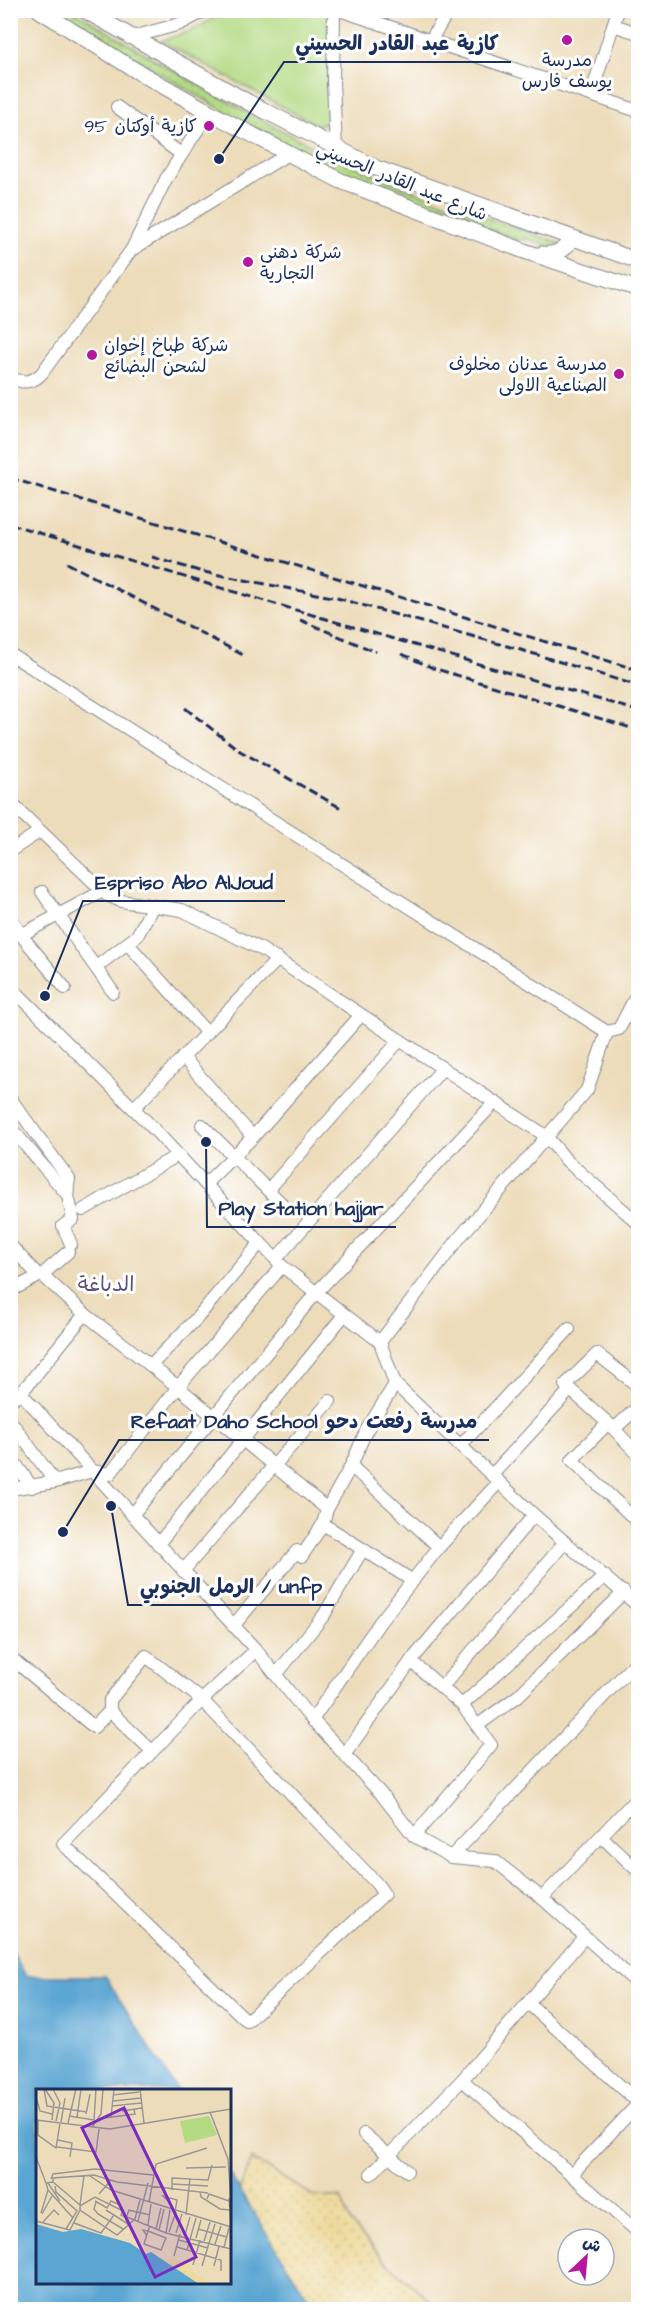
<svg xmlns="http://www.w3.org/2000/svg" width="649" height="2320" viewBox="0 0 649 2320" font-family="'Architects Daughter','Playpen Sans Arabic',sans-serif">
	<defs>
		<pattern id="grass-dots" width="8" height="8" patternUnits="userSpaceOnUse" patternTransform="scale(1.5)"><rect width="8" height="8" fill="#b4da83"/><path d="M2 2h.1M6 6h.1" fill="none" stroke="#9abb74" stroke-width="1.8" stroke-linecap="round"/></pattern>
		<pattern id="sand-dots" width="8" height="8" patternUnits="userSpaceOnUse" patternTransform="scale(1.5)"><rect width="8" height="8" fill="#eeda9e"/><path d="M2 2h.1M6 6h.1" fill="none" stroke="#ccbb8a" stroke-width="1.8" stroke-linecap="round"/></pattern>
	</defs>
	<rect width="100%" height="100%" fill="#fff"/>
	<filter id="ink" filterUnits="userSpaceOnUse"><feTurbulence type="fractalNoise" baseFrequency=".0167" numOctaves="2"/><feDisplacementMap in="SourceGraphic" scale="12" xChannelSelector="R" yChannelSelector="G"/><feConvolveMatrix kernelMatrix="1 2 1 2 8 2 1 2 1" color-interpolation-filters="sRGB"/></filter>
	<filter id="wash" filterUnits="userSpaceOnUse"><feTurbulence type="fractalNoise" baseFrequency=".008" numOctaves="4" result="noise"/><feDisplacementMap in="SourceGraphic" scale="24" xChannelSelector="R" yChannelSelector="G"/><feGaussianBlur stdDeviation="1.35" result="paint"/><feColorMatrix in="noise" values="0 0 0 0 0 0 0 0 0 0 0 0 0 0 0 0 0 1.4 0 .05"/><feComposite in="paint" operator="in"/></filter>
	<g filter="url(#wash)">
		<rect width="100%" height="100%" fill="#eddcba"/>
		<path fill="url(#grass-dots)" stroke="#688470" stroke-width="1.5" d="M 54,11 L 74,11 C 161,64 249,116 341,160 C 411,193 486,217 559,243 L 558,249 L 528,239 L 518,240 L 344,175 L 231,115 Z"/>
		<polygon fill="url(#sand-dots)" stroke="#84847e" stroke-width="1.5" points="252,2159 312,2195 341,2198 351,2223 387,2263 440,2309 315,2309 239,2191"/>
		<polygon fill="#b4da83" stroke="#688470" stroke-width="1.5" points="227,11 330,11 327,119 325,123 316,125 161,41 191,31"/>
		<polygon fill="#5aa5d2" stroke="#3a6a98" stroke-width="1.5" points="10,1948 26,1976 105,1976 177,2090 38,2090 38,2282 230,2282 230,2175 315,2309 11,2309"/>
	</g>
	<g filter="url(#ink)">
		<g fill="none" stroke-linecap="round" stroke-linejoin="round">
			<defs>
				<g id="minor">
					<polyline points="334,10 333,82 336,149"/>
					<polyline points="340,10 638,111"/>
					<polyline points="613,25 638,33"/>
					<polyline points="129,38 180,24 206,10"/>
					<polyline points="430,41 449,10"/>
					<polyline points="591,95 618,10"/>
					<polyline points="117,107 181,154"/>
					<polyline points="133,249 288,154"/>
					<path d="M 10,377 C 22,384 33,383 42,373 L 132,249 L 166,179 L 209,112"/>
					<polyline points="10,654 607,1032"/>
					<polyline points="10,802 107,895 121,901 182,910 261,949 546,1136 567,1161 638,1223"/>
					<polyline points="10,851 39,832"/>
					<polyline points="42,892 113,992"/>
					<polyline points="10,916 21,935 65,988"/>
					<polyline points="21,935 103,891"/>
					<polyline points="128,944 207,1033"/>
					<polyline points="96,967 137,936 153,906"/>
					<polyline points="10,986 149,1124 282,1266 380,1342 395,1384 534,1515 638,1606"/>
					<polyline points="183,1057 253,1137"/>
					<path d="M 10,1098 L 69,1179 C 65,1198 71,1201 73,1219 L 63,1226 L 71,1244"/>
					<polyline points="134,1108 278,959"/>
					<polyline points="202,1125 282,1204"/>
					<polyline points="10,1127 66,1193"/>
					<polyline points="205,1184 253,1137 361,1015"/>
					<polyline points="268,1190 400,1040"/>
					<polyline points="83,1210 178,1155"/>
					<polyline points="10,1245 39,1276 10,1291"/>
					<polyline points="276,1259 443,1068"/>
					<polyline points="42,1275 68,1252"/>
					<polyline points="39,1276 42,1275 85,1314 178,1387 327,1509"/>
					<polyline points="380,1342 460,1237 587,1090 607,1032 619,1029 638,992"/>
					<polyline points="151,1365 197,1318 260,1243"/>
					<polyline points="638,1386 597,1354 565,1385 608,1423 638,1454"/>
					<polyline points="21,1393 256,1650 307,1714 382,1795 414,1836 451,1857 495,1861 542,1898 638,1984"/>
					<polyline points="10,1400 21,1393 85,1314"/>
					<polyline points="10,1420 55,1482"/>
					<polyline points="608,1423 572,1460 638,1522"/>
					<polyline points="614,1429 638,1407"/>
					<polyline points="461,1445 569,1329"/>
					<polyline points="10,1456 32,1487"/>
					<polyline points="351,1466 439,1547"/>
					<polyline points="492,1475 570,1390"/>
					<polyline points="10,1489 55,1482 92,1471 110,1474 178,1387 282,1266"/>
					<polyline points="132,1515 316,1293 495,1102"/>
					<polyline points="323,1524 413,1581"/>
					<polyline points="158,1544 344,1315"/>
					<polyline points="183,1571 330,1401"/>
					<polyline points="233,1626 297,1551 302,1556 323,1524 327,1509 351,1466 366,1431 395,1384"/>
					<polyline points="10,1657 94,1727 110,1711"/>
					<polyline points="411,1661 462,1705 491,1745 414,1836"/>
					<polyline points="276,1675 324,1615 363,1549"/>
					<polyline points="442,1687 565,1542"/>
					<polyline points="462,1705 605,1576"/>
					<polyline points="312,1720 380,1622 439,1547 499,1482"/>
					<polyline points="478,1725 518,1696 624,1592"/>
					<polyline points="152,1751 110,1711 110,1700 146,1656 202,1700 377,1884 384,1894 247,2021 63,1844 202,1700 256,1650"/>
					<polyline points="345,1754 411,1661 534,1515"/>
					<polyline points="601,1836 638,1871"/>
					<polyline points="451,1857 638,1660"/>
					<polyline points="542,1898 638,1797"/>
					<polyline points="528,2003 638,2102"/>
					<polyline points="462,2080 638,2232"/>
					<polyline points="364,2134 407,2171"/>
					<polyline points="371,2174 462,2080 584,1937"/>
					<polyline points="572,2174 638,2104"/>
					<polyline points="638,2310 638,2309"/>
				</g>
				<g id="major">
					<polyline points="39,10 135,70 209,112 341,181 527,252 638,289"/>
					<polyline points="84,10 248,102 376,168 638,261"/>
					<path d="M 542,254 C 557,256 564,250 573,238"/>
				</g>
			</defs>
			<use href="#minor" stroke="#84868c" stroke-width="14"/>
			<use href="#major" stroke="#84868c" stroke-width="17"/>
			<use href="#minor" stroke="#fff" stroke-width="12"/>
			<use href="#major" stroke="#fff" stroke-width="15"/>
			<g stroke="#1b2f5e" stroke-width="3" stroke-dasharray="9 4.5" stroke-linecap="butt">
				<polyline points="10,478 638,670"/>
				<polyline points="10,524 211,585 638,711"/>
				<polyline points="152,557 199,571 337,598 528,652 638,686"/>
				<polyline points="67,563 245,656"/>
				<polyline points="300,620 376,652"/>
				<polyline points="402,654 433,668 638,730"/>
				<polyline points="185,708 240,751 341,808"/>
			</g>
		</g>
	</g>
	<g fill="#b5179e" stroke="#fff" stroke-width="2">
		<circle cx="567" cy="40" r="6"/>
		<circle cx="209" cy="126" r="6"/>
		<circle cx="248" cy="262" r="6"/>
		<circle cx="92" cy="355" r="6"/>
		<circle cx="619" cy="374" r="6"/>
	</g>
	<g text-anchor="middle" stroke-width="6" stroke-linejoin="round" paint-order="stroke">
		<g font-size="18" fill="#1b2f5e" stroke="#fff" text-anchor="end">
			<text x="567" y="66" text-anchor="middle">مدرسة<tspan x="567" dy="21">يوسف فارس</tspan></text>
			<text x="197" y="132">كازية أوكتان 95</text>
			<text x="260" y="258" text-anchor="start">شركة دهني<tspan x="260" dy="21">التجارية</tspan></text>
			<text x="104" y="351" text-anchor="start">شركة طباخ إخوان<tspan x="104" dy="21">لشحن البضائع</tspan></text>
			<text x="607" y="370">مدرسة عدنان مخلوف<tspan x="607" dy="21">الصناعية الاولى</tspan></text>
		</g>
		<g font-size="18" fill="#1b2f5e" stroke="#fff">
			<text transform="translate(402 181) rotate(22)" y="6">شارع عبد القادر الحسيني</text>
		</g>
		<g font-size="21" fill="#58547f" stroke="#fff">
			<text x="106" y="1291">الدباغة</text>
		</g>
	</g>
	<g transform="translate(36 2089)">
		<rect width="195" height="195" fill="#eddcba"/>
		<path d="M 137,169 L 157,178 L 156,183 L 176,195 L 163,195 L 130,172 Z" fill="#eeda9e"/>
		<path d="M 173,27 L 181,46 L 149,54 L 144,32 Z" fill="#b4da83"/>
		<path d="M 0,135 L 27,143 L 45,140 L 94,154 L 110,165 L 115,163 L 163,195 L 0,195 Z" fill="#5aa5d2"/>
		<path fill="none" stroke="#999795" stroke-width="1.5" d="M 8,0 L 11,17 L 51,23M 9,0 L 18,14 L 16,31M 17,0 L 24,14 L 20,32M 104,0 L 108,34M 77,6 L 103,3M 0,8 L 4,22 L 16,25M 77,12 L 105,9M 76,17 L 105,14M 86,22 L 106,19M 174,23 L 192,70 L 195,111M 50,25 L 54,5M 33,27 L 58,31M 41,28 L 45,0M 75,28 L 78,0M 68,29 L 99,25 L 98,20M 0,31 L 74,40 L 195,20M 2,31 L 2,46 L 20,59 L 24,34M 58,31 L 60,0M 25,33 L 29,9M 32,34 L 40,0M 56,38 L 65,25 L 67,0M 22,51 L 36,54 L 34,68M 21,58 L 60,63 L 63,40M 0,68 L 10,94 L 17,93 L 44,116 L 44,121 L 81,146 L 99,130 L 104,111M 150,79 L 190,78M 54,87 L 75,101 L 195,138M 15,90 L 17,85 L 59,80 L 117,86M 17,93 L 17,89 L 58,86 L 81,93 L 172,104M 12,94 L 24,112M 137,95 L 172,97M 19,97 L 20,103 L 41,122 L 30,140M 12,101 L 37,129M 136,101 L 136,89 L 172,91 L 176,76M 164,103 L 165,108 L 184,120 L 194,121M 63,105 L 75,91M 193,109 L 195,135M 171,110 L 173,105 L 193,112M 59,112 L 71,119 L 75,112 L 84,116M 60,113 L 58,120 L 62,125 L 87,140M 113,113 L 120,75 L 171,59M 133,113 L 127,107 L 141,111 L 139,123M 44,116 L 48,87M 44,117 L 59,108 L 87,122M 70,121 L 92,135M 87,121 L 85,126 L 90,129 L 93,121M 92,121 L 114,126M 5,124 L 12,101 L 10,94M 6,125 L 16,107M 150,126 L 154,89M 91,128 L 130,144 L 195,160M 0,132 L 34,141 L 44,121M 102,132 L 112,94M 7,133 L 18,121 L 23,126M 38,134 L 65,144 L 78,126M 112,136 L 115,115M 120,140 L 125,119M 162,140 L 191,148M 123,141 L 128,120M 133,143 L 140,123M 130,144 L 134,121M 140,144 L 146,125M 149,146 L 154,128M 111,147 L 107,141 L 112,142 L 130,149 L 125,161 L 108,155 L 112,142 L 114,137M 160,149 L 165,131M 143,151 L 172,159M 168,152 L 174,133M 179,155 L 185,137M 141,158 L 185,171 L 185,182M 188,158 L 193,139M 151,161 L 160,129M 138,167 L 144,145M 157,176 L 164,151M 166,177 L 179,135M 178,177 L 183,157"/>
		<path fill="#7b2cbf" fill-opacity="0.15" stroke="#7b2cbf" stroke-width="3" d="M 88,19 L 160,168 L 119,188 L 46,39 Z"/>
		<rect width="195" height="195" fill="none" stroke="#1b2f5e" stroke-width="3"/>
	</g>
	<path fill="none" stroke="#1b2f5e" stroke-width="2" d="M219 159L284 62H511M45 996L83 901H285M206 1142L207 1227H396M63 1532L119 1440H489M111 1506L128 1605H334"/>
	<g fill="#1b2f5e" stroke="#fff" stroke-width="2">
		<circle cx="219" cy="159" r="6"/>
		<circle cx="45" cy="996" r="6"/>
		<circle cx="206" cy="1142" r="6"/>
		<circle cx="63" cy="1532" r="6"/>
		<circle cx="111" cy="1506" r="6"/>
	</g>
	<g font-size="20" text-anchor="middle" font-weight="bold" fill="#1b2f5e" stroke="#fff" stroke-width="6" stroke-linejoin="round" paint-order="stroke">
		<text x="397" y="50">كازية عبد القادر الحسيني</text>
		<text x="184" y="889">Espriso Abo AlJoud</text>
		<text x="301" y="1215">Play Station hajjar</text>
		<text x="304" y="1428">Refaat Daho School مدرسة رفعت دحو</text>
		<text x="231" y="1593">الرمل الجنوبي / unfp</text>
	</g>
	<rect width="649" height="2320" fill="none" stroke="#fff" stroke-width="36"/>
	<g transform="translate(586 2257) rotate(26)"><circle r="28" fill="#ffffff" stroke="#a4acbf" stroke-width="1.5"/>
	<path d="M0-4.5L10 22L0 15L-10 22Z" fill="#b5179e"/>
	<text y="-9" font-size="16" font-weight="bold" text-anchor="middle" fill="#1b2f5e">ش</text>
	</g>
</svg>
